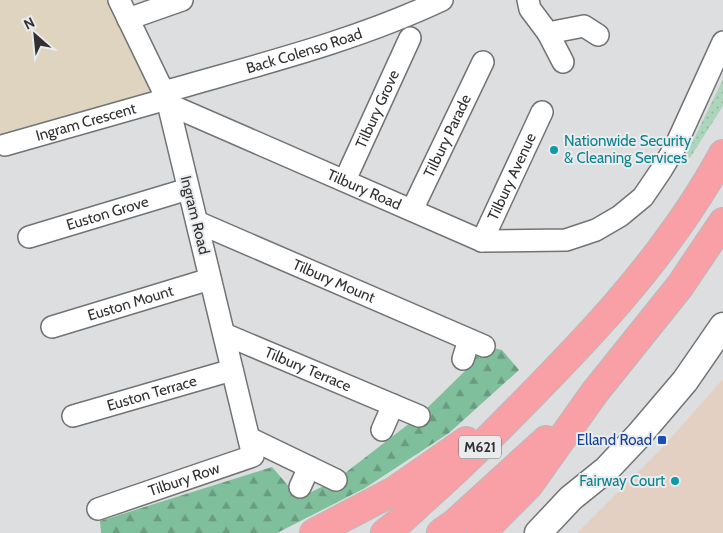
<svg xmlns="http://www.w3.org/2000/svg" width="723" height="533" viewBox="0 0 723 533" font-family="Cabin,sans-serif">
	<defs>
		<pattern id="grass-dots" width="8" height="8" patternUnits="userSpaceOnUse" patternTransform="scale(1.25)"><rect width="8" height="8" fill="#add5bd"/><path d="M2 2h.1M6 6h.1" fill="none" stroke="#95b7a3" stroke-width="1.8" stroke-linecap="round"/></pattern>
		<pattern id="forest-firs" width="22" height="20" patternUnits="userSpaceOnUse" patternTransform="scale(1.25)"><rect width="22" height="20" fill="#7fbf9b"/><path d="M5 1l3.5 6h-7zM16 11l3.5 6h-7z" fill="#699c7f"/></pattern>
	</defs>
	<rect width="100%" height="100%" fill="#dddee0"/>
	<polygon fill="#e4d0c2" points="723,379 723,533 577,533 662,448"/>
	<polygon fill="#ded4bf" points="0,0 119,0 164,92 0,146"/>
	<polygon fill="url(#grass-dots)" points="723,79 723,106 690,158 686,155"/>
	<polygon fill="url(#forest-firs)" points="484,346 502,350 519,370 449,433 365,488 277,533 101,533 100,521 272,467 299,498 336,480 419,416 468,368"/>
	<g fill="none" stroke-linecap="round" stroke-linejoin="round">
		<defs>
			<g id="minor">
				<polyline points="528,0 530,9 548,33 584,26 598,35"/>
				<polyline points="128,19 182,0"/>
				<polyline points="548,33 563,62"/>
				<path id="s1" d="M 164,92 C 257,65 353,42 442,0"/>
				<path id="s2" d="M 168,104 L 482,241 L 566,240 L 596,230 L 620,216 L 643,197 L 662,169 L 675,147 L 723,42"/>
				<path id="s3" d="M 5,145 L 167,99"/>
				<path id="s4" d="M 345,180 L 410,38"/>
				<path id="s5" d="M 412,210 L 483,62"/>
				<path id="s6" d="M 197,222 L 484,346"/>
				<path id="s7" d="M 29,237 L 188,189"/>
				<path id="s8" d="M 482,241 L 542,112"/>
				<path id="s9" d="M 52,327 L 210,279"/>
				<path id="s10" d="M 224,334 L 419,416"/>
				<polyline points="463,359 469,340"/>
				<path id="s11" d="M 73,416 L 232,370"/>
				<polyline points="382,430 393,405"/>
				<polyline points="249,438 336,480"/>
				<polyline points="300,487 309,467"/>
				<path id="s12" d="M 98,509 L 253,456 L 167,99 L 119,0"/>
			</g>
			<polyline id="tertiary" points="538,533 571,498 607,469 639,435 685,381 723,326"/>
			<g id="motorway">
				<polyline points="314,533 394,491 466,441"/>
				<path d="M 385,533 C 398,524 410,512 422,501 C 447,479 470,457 494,433 C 579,348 665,261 723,154"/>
				<polyline points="441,533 455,523 546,440"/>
				<polyline points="481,533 528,486 595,392 680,286 723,222"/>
			</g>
		</defs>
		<use href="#minor" stroke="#727375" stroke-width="24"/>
		<use href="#tertiary" stroke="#727375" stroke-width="29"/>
		<use href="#motorway" stroke="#b9b9b9" stroke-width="30"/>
		<use href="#minor" stroke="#fff" stroke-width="21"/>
		<use href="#tertiary" stroke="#fff" stroke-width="26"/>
		<use href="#motorway" stroke="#f9a0a7" stroke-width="28"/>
	</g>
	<g fill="#0f9aa8" stroke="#eaebed" stroke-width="2">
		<circle cx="554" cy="150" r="5"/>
		<circle cx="675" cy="481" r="5"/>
	</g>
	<rect fill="#1a4fb4" stroke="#eaebed" stroke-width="2" x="657" y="435" width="10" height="10" rx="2.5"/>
	<g text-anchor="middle" stroke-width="4" stroke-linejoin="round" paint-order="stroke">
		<rect fill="#eaebed" stroke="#68696a" stroke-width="1" x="459" y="435.5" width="42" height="23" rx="4"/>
		<g font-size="14" font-weight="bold" fill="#313132">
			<text x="480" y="452">M621</text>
		</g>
		<g font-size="15" fill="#313132" stroke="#eaebed">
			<text dy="5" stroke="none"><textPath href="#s1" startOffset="146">Back Colenso Road</textPath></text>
			<text dy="5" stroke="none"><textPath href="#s4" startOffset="78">Tilbury Grove</textPath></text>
			<text dy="5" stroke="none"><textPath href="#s3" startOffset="84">Ingram Crescent</textPath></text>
			<text dy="5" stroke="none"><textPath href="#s5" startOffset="82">Tilbury Parade</textPath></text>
			<text dy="5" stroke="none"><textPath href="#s8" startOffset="71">Tilbury Avenue</textPath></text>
			<text dy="5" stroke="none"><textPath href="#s2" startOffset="214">Tilbury Road</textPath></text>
			<text dy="5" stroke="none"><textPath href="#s7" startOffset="82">Euston Grove</textPath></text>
			<text transform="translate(195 215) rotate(76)" y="5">Ingram Road</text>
			<text dy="5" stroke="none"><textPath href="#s6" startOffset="149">Tilbury Mount</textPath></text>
			<text dy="5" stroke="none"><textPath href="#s9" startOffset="82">Euston Mount</textPath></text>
			<text dy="5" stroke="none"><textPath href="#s10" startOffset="91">Tilbury Terrace</textPath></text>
			<text dy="5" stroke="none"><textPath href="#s11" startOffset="82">Euston Terrace</textPath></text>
			<text dy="5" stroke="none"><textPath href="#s12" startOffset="91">Tilbury Row</textPath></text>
		</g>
		<g font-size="15" fill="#0d838f" stroke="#eaebed" text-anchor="start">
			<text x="564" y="146">Nationwide Security<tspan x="564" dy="17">&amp; Cleaning Services</tspan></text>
			<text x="665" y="486" text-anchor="end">Fairway Court</text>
		</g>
		<g font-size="15" fill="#164399" stroke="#eaebed" text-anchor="end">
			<text x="652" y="445">Elland Road</text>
		</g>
	</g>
	<g transform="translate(35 35) rotate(333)" stroke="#eaebed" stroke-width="4" paint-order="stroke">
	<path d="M0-4L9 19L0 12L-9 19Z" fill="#313132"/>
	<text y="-8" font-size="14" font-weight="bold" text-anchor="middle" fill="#313132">N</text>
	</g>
</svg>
